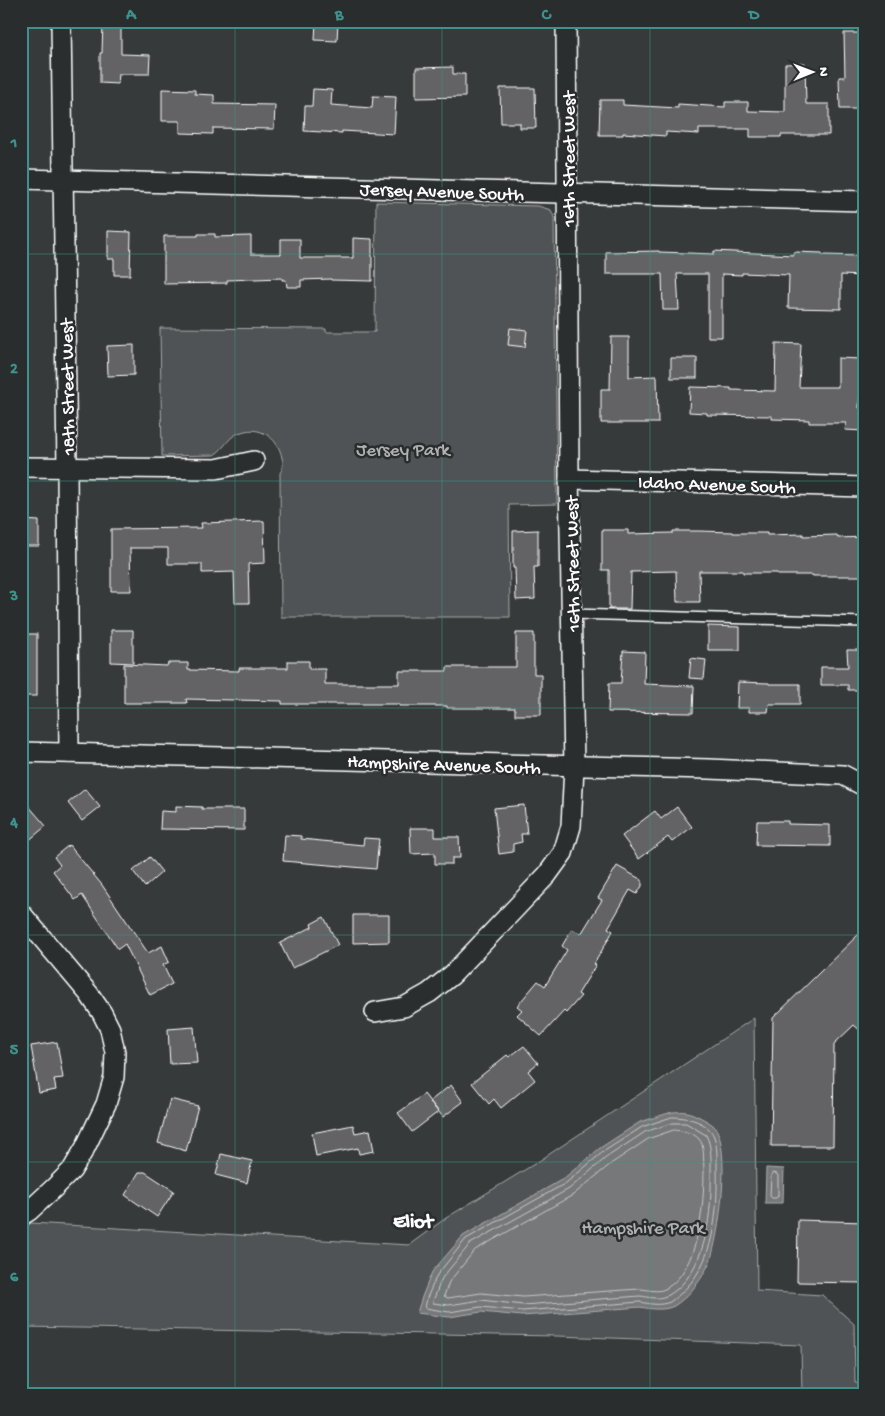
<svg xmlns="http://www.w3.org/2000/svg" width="885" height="1416" viewBox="0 0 885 1416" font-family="'Gochi Hand',sans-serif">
	<rect width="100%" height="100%" fill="#373a3b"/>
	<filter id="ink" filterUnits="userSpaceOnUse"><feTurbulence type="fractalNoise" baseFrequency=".02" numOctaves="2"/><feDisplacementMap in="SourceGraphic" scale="10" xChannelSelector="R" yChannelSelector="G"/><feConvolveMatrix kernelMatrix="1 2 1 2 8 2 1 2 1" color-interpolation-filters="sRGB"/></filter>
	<g filter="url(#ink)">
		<g fill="#505354" stroke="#a8a9aa">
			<path d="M 376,202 L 538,206 L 551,210 L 554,217 L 557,504 L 509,505 L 510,617 L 281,617 L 280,473 C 283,468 284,464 282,458 C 279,440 263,427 245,431 C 227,435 227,447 214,455 L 162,456 L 160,328 L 326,329 L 326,332 L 375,332 Z"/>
			<polygon points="754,1018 757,1291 822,1295 854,1324 855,1383 864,1384 864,1395 802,1395 801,1345 557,1336 21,1327 21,1233 31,1223 409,1245 446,1218 536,1163"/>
		</g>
		<g fill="#767879" stroke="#adaeaf">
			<path d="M 672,1112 C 677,1112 682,1111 687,1112 C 693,1113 710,1122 714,1126 C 732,1146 719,1238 710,1261 C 703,1278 690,1296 674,1306 C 664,1311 651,1309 640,1307 L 522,1316 L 481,1312 L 449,1317 L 417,1313 L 422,1297 L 432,1272 L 463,1236 L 563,1179 L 600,1148 L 640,1122 Z"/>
			<polygon points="766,1168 784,1169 783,1203 765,1203"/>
		</g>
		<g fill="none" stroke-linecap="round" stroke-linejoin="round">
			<g stroke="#c8c9c9" stroke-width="1">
				<path d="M 672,1117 C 685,1117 701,1120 710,1130 C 718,1139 717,1156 717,1167 C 718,1210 715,1265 679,1295 C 676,1297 673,1300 670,1302 C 660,1306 650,1304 640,1302 L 522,1311 L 481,1307 L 449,1312 L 425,1308 L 427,1298 L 437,1275 L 466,1239 L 566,1183 L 603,1152 L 642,1127 Z"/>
				<path d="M 673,1123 L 686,1123 L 706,1135 C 712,1147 711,1160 711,1172 C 712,1211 707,1264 676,1290 C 673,1292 670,1295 666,1296 C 657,1300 649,1297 640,1296 L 523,1305 L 481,1300 L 449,1305 L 433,1303 L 433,1301 L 442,1278 L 470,1244 L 569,1189 L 607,1157 L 645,1132 Z"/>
				<path d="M 674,1130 C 682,1131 693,1132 699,1139 C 705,1145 703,1160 704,1169 C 704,1203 700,1270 665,1289 C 657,1293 647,1289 639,1289 L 523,1297 L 481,1293 L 448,1298 L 444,1296 L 449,1282 L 475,1250 L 573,1195 L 612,1163 L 648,1139 Z"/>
				<polygon points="773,1173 777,1174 778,1176 778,1196 776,1198 772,1198 770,1196 771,1176"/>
			</g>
		</g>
		<g fill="#636465" stroke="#fff">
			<polygon points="103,21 121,21 121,54 150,55 149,74 119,74 118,84 100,83 100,53 102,53"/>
			<polygon points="316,21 338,21 337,41 315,40"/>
			<polygon points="844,33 864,33 864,109 840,109 839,77 845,77"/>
			<polygon points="805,63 806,104 829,104 829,135 781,135 781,137 750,137 750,129 699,129 699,134 666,132 666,136 623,133 623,135 599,135 600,100 623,100 623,105 678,108 678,104 725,107 725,102 748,102 748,111 785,112 785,64"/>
			<polygon points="453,67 453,74 465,74 465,97 416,98 416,68"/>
			<polygon points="500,88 535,88 536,128 520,128 520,123 501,123"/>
			<polygon points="162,89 195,90 195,94 214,95 214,104 275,105 274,129 213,128 213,134 180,133 180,121 162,121"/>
			<polygon points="313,89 332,90 331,105 372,108 373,96 396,97 394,134 342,131 342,133 304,131 305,106 312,106"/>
			<polygon points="108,231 131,232 130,275 114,275 114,259 108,259"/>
			<polygon points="198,234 215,234 215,237 251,236 251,254 281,254 281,239 300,239 300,258 353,258 353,238 372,239 372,281 331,280 331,279 301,280 301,287 287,287 286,280 282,280 282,278 227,280 227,283 164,284 164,236 198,236"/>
			<polygon points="659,251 659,252 714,254 714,251 794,255 794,252 822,253 822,255 861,256 861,276 841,275 841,309 788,308 789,275 742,273 742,275 722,274 722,337 708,337 708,274 677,274 679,310 663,310 662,274 606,274 606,252"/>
			<polygon points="510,328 527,330 525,347 508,345"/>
			<polygon points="611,337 629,337 629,377 657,376 658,423 601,423 601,389 610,389"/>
			<polygon points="776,343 801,344 799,387 838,387 838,358 861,359 859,408 864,408 864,431 845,430 846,423 809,423 809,420 772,419 772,416 707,415 707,413 689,412 690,387 731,388 731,390 775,391"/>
			<polygon points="134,345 134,375 108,376 107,346"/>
			<rect x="671" y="358" width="26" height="20"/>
			<polygon points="21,520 39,521 39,546 21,546"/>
			<polygon points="264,521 265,563 248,564 249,603 235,603 234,572 202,573 202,564 168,564 168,548 130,548 131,591 111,591 111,529 202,528 201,523"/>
			<polygon points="538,530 538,567 534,567 535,599 516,600 515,568 513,568 513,531"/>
			<polygon points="602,530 628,530 628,534 673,533 673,531 699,531 733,532 733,533 767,533 767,535 803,534 803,536 837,535 838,538 864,537 864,576 813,576 813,575 777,575 777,573 743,573 743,571 699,571 700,602 677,602 676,571 631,572 630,609 609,609 609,570 602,570"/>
			<polygon points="708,626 740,627 740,650 708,650"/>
			<polygon points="111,630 133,630 133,663 111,662"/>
			<polygon points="516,633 534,633 534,674 541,674 541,715 515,715 515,708 447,708 447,706 399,706 399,704 282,704 282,701 186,699 187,703 124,703 124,664 167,666 168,663 188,663 188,670 239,671 239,668 288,668 288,661 309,661 309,669 325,669 325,684 399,684 399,671 447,671 447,667 516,667"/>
			<rect x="21" y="634" width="16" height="62"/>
			<polygon points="847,650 862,650 864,690 848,690 848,685 821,685 821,667 848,667"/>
			<polygon points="623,651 645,652 644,684 694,686 693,713 608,712 609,683 621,683"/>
			<polygon points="691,658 706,660 704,679 689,678"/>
			<polygon points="738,682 769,683 769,684 800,684 800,704 769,704 768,712 749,712 749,708 737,708"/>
			<polygon points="85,789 100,807 82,821 68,803"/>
			<polygon points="21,797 46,826 21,847"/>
			<polygon points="524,805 527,834 521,834 522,842 513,844 513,852 499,854 494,808"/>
			<polygon points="176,806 202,807 202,809 244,809 244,830 160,829 161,811 176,812"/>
			<polygon points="677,807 692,827 672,842 668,837 639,859 622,836 655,811 661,819"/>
			<polygon points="757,821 788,821 788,824 830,825 830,846 756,845"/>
			<polygon points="410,828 435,828 435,837 459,837 460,858 452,858 452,864 435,864 435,853 411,854"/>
			<polygon points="285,835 301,836 301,839 363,845 364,838 379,839 376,869 283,861"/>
			<polygon points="69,845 102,885 148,953 162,946 169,962 163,965 172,984 150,995 125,944 118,949 82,895 75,900 53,871 60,865 54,857"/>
			<polygon points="150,857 162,872 145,887 133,871"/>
			<polygon points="617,866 642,880 642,886 637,894 630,890 608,928 613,931 594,964 596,965 578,994 581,996 566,1013 564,1011 541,1036 517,1015 522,1010 517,1006 538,981 545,986 567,950 562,946 572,929 581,934 602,900 598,898"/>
			<polygon points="353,915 389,915 389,942 353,943"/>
			<polygon points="324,917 338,945 292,968 280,943 312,927 311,924"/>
			<polygon points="864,929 864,1034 854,1025 834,1044 833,1146 771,1146 773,1018"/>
			<polygon points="194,1027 197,1063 170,1064 168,1029"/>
			<polygon points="57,1042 63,1078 54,1079 56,1090 39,1093 31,1046"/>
			<polygon points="524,1046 538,1063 528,1071 535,1080 501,1108 494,1099 489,1104 472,1083 507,1055 509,1057"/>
			<polygon points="451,1085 463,1102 443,1117 430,1101"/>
			<polygon points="424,1094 438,1112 412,1132 398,1113"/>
			<polygon points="170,1099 198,1106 186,1151 158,1143"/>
			<polygon points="353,1125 355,1133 370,1130 374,1151 359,1154 358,1148 316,1156 312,1133"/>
			<polygon points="221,1154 252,1161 247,1183 216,1175"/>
			<polygon points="139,1172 145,1172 174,1191 157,1217 125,1195"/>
			<polygon points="798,1220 864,1222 864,1283 797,1282"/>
		</g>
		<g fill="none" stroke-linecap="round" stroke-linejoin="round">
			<defs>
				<polyline id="service" points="572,614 864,622"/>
				<g id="minor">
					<polyline points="61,21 67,467 69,753"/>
					<polyline points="21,179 864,201"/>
					<polyline points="21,467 216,469 254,461"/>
					<polyline points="569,479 864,487"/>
					<polyline points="21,752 709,769 843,775 864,786"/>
					<polyline points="21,913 89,994 102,1013 110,1029 115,1052 114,1077 106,1104 85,1148 72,1170 55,1187 29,1211 21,1216"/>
					<polyline points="375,1012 404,1007 429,993 452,975 547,875 563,853 571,826 574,767 569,473 566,21"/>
				</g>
			</defs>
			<use href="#service" stroke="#fff" stroke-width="12"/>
			<use href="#minor" stroke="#fff" stroke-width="22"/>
			<use href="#service" stroke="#2a2d2e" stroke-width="9"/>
			<use href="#minor" stroke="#2a2d2e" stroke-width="19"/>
		</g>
	</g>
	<path fill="none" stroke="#3f918b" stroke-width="1" stroke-opacity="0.55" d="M 235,21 L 235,1395M 442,21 L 442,1395M 650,21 L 650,1395M 21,254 L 864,254M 21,481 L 864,481M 21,708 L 864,708M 21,935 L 864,935M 21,1162 L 864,1162"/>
	<g text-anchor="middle" stroke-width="5" stroke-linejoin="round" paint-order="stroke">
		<g font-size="19" fill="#fff" stroke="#2a2d2e">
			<text transform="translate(567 159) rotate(-90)" y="7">16th Street West</text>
			<text transform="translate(442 190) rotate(2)" y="7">Jersey Avenue South</text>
			<text transform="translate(66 387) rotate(-91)" y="7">18th Street West</text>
			<text transform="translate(717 483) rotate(2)" y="7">Idaho Avenue South</text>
			<text transform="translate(571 564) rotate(-91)" y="7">16th Street West</text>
			<text transform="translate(444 763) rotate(2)" y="7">Hampshire Avenue South</text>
		</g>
		<g font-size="19" fill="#b0b2b2" stroke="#2a2d2e">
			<text x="403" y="455">Jersey Park</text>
			<text x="643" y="1233">Hampshire Park</text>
		</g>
		<g font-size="20" font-weight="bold" fill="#fff" stroke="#2a2d2e">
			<text x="413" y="1227">Eliot</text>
		</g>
	</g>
	<rect width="885" height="1416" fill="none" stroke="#2a2d2e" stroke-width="55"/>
	<g transform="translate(812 72) rotate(89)" stroke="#2a2d2e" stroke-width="4" paint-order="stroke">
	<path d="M0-4L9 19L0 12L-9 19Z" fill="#ffffff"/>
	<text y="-8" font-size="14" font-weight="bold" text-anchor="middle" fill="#ffffff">N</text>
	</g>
	<rect x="28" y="28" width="830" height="1360" fill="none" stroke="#3f918b" stroke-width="2"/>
	<g font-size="16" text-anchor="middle" font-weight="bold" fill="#3f918b">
		<text x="131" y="19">A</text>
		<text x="339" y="19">B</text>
		<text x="546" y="19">C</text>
		<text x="754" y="19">D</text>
		<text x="14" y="147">1</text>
		<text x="14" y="373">2</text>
		<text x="14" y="600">3</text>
		<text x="14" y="827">4</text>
		<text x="14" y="1054">5</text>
		<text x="14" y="1281">6</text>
	</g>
</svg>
